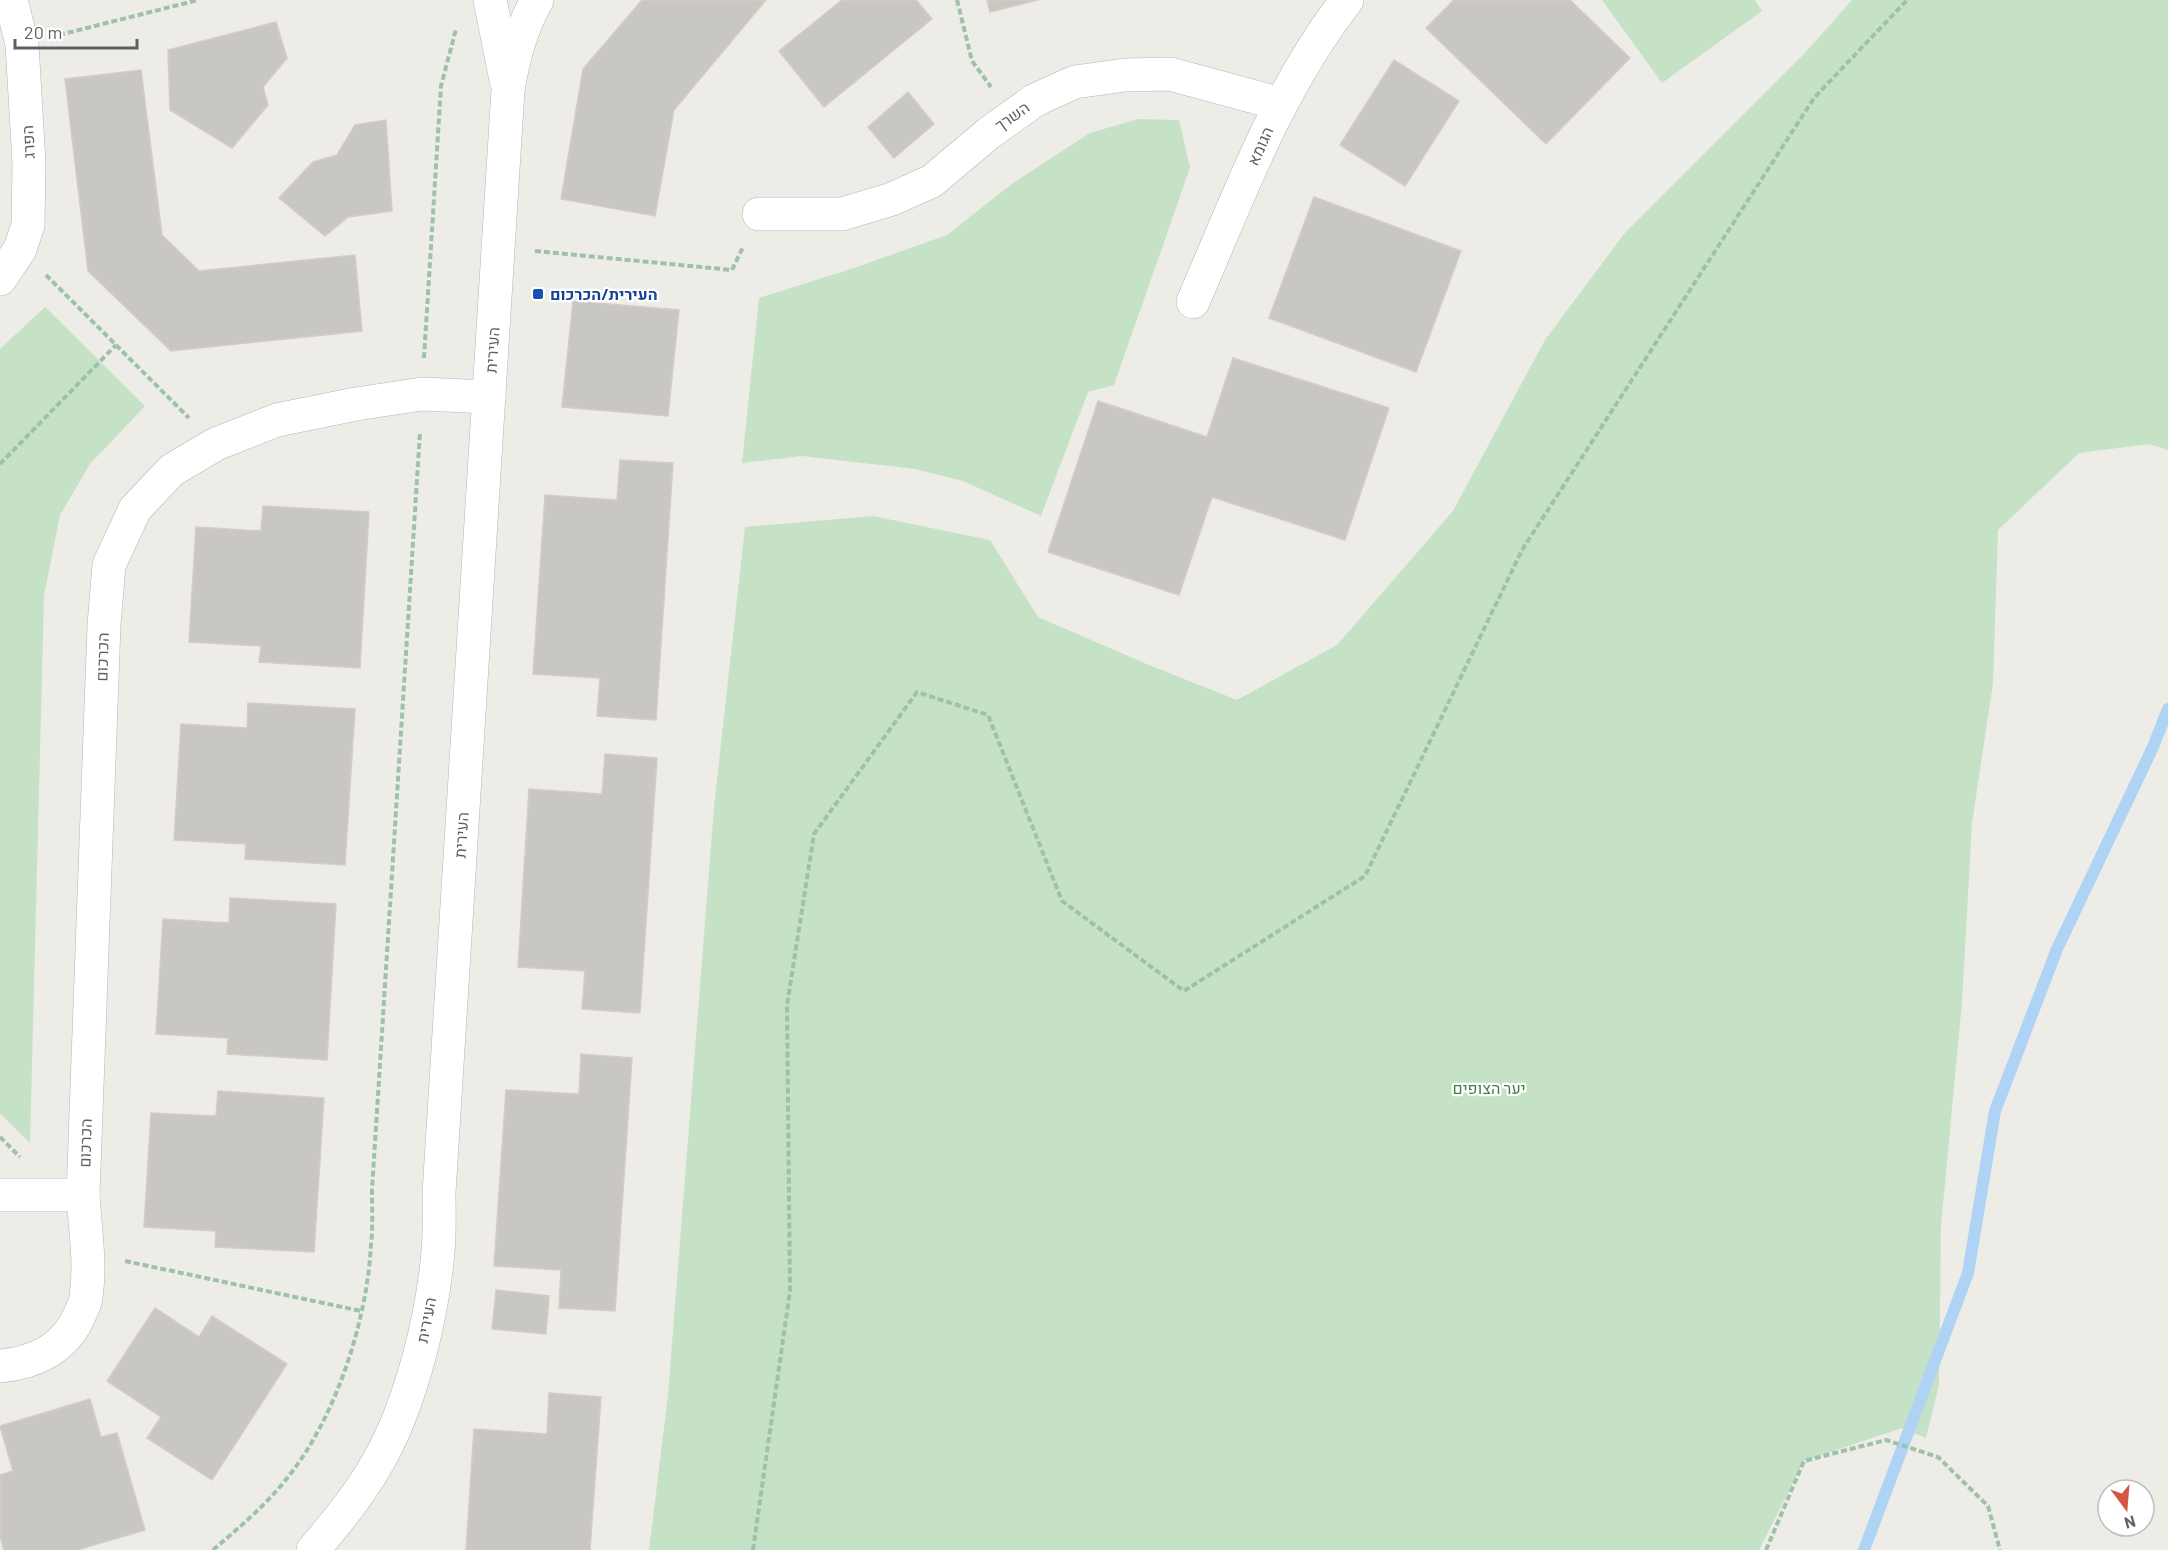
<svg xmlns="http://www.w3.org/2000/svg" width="2168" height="1550" viewBox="0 0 2168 1550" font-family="Barlow,Heebo,sans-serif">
	<rect width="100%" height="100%" fill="#eeece6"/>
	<g fill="#c5e2c7">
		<polygon points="1602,0 1755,0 1762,11 1662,83"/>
		<polygon points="1852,0 2168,0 2168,450 2149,444 2079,453 1998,530 1993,684 1972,823 1962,1002 1941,1226 1939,1385 1926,1438 1902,1428 1804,1461 1759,1550 649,1550 668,1395 714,807 745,527 873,516 990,540 1038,617 1149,665 1237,700 1337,645 1453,511 1545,340 1624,234 1804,54"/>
		<polygon points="1138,119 1179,120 1190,168 1114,385 1088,392 1041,516 963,481 915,469 802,456 742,463 759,298 854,268 947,235 1013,183 1090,133"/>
		<polygon points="45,307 145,406 90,464 60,515 44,596 30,1143 0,1113 0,349"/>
	</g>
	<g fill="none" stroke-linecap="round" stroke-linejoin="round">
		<polyline stroke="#afd3f5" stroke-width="12" points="1864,1550 1968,1273 1995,1111 2057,949 2153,747 2168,709"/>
	</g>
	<g fill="#c9c7c2" stroke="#d2cec5" stroke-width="1.5">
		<polygon points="642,0 766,0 674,110 655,216 561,199 583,69"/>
		<polygon points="842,0 916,0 932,19 824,107 779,51"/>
		<polygon points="987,0 1038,0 990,12"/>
		<polygon points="1454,0 1570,0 1630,58 1546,144 1426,28"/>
		<polygon points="276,22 287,58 263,87 268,105 232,148 170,110 168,50"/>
		<polygon points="1394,60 1459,101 1405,186 1340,145"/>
		<polygon points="141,70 162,235 199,271 355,255 362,331 171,351 88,271 65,79"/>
		<polygon points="908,92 934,124 894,158 868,127"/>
		<polygon points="386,120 392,211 348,217 325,236 279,198 313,162 337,155 355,125"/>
		<polygon points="1314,197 1461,251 1416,372 1269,318"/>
		<polygon points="573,301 679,310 668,416 562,407"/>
		<polygon points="1233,358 1389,408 1345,540 1212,497 1179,595 1048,552 1098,401 1207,437"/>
		<polygon points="620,460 673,463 656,720 597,716 600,678 533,674 545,495 617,500"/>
		<polygon points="263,506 369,512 360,668 259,662 261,646 189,642 196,527 261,531"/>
		<polygon points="248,703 355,709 345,865 245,859 246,844 174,840 181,724 247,728"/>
		<polygon points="605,754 657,758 640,1013 582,1009 585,971 518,967 529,789 602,794"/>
		<polygon points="230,898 336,904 327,1060 227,1054 228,1038 156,1034 163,919 229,923"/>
		<polygon points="581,1054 632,1058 615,1311 559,1308 561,1270 494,1266 506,1090 579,1094"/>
		<polygon points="218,1091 324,1098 314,1252 215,1247 216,1231 144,1227 151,1113 216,1116"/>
		<polygon points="496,1290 549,1296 546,1334 492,1329"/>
		<polygon points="155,1308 199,1337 212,1316 287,1364 212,1480 147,1438 161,1417 107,1381"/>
		<polygon points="549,1393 601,1397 590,1550 466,1550 474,1429 547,1434"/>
		<polygon points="90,1399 101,1437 117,1433 145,1530 77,1550 4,1550 0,1536 0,1475 13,1471 0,1426"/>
	</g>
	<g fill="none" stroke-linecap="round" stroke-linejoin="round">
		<defs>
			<g id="street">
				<polyline points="490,0 506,80"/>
				<polyline points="759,214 842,214 892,199 932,181 989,133 1035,100 1075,82 1125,75 1170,74 1281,104"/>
				<polyline points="0,279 20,249 28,225 29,163 22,44 11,0"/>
				<path d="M 1193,302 C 1238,198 1277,90 1347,0"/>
				<polyline points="0,1195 83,1195"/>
				<path d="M 0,1366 C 35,1363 66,1348 80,1314 C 82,1308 86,1303 86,1297 C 91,1264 85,1228 83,1195 L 104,625 L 109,565 L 135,509 L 172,470 L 216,444 L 277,420 L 356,404 L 422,394 L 489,397"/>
				<path d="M 313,1550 C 337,1522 360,1494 378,1462 C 411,1404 432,1319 438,1252 C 440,1232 439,1212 439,1193 L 508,90 C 513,59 521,28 537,0"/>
			</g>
		</defs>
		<use href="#street" stroke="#b3b5b9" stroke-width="34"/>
		<g stroke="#9ec1a9" stroke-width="4" stroke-dasharray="6 3" stroke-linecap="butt">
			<polyline points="957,0 972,61 991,87"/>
			<polyline points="59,35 198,0"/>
			<polyline points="535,251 732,270 743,247"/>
			<polyline points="46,275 189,418"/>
			<polyline points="424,358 441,86 456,29"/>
			<polyline points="0,464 116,345"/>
			<polyline points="0,1137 20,1157"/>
			<polyline points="125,1261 361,1311"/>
			<path d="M 213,1550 C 240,1527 266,1505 288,1477 C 336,1417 367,1321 371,1245 C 373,1226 372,1208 372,1190 L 420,432"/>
			<polyline points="753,1550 790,1291 787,1005 814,834 917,692 988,715 1062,901 1184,991 1365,876 1522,550 1814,98 1907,0"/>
			<polyline points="1766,1550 1804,1461 1886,1440 1938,1457 1988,1506 2000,1550"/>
		</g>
		<use href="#street" stroke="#fff" stroke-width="33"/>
	</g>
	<rect fill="#1a4fb4" stroke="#fff" stroke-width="2" x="532" y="288" width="12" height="12" rx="3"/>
	<g text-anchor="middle" stroke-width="4.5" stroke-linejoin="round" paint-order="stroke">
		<g font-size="16" fill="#5d6064" stroke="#fff">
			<text transform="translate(1012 116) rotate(-35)" y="6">השרך</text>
			<text transform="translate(28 142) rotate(-93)" y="6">הפרג</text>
			<text transform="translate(1260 146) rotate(-66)" y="6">הגומא</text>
			<text transform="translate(492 350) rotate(-86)" y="6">העירית</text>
			<text transform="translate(102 657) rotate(-88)" y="6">הכרכום</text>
			<text transform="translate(461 835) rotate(-86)" y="6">העירית</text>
			<text transform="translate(85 1143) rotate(-88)" y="6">הכרכום</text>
			<text transform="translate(426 1320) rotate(-79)" y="6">העירית</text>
		</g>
		<g font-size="16" font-weight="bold" fill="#164399" stroke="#fff" text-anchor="start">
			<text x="550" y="300">העירית/הכרכום</text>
		</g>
		<g font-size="16" fill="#408146" stroke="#fff">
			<text x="1489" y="1094">יער הצופים</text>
		</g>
	</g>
	<g transform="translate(2126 1508) rotate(164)"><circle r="28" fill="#ffffff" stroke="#bebfc1" stroke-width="1.5"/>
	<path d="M0-4.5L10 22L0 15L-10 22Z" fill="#d55645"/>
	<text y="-9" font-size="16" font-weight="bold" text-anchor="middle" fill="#5d6064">N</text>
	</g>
	<path d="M15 39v9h122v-9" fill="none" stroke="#5d6064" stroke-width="3"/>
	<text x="24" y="39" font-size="18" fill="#5d6064" stroke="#ffffff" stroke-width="4.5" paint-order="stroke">20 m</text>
</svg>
